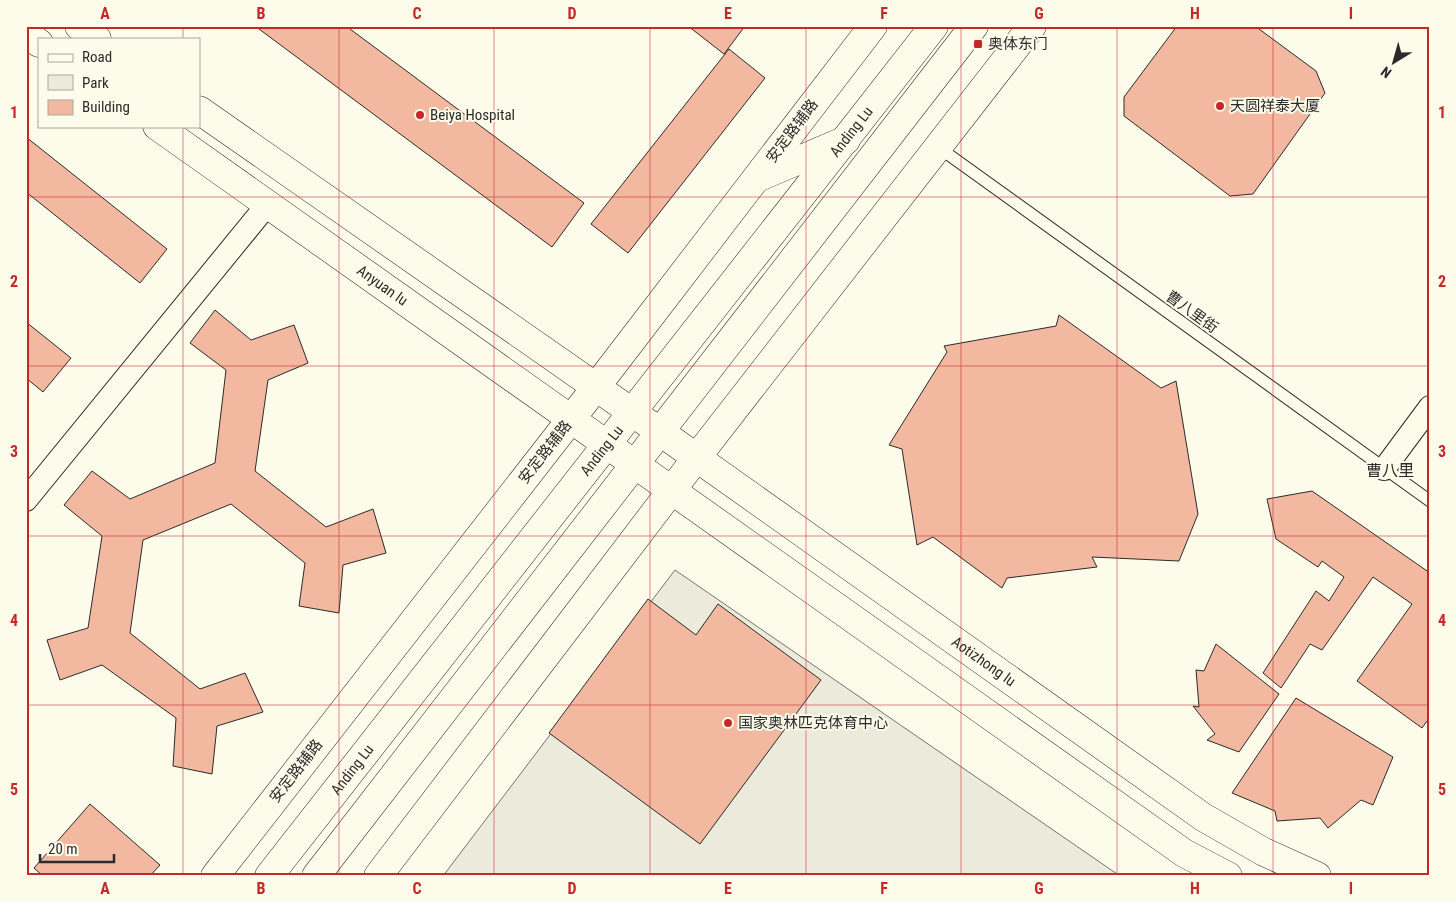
<svg xmlns="http://www.w3.org/2000/svg" width="1456" height="902" viewBox="0 0 1456 902" font-family="'Roboto Condensed','Noto Sans SC',sans-serif">
	<rect width="100%" height="100%" fill="#fdfbea"/>
	<polygon fill="#ecebdb" stroke="#74746e" points="675,570 1120,876 443,876"/>
	<g fill="#f2b8a0" stroke="#2b2b2b">
		<polygon points="255,26 346,26 584,203 552,247"/>
		<polygon points="688,26 745,26 724,54"/>
		<polygon points="1177,26 1255,26 1316,71 1325,93 1253,194 1230,196 1124,116 1124,97"/>
		<polygon points="729,49 765,78 628,253 591,224"/>
		<polygon points="26,137 167,249 140,283 26,192"/>
		<polygon points="215,310 251,340 294,325 308,363 268,380 255,471 326,527 373,509 386,553 343,565 339,613 299,606 305,563 231,504 143,540 130,633 200,689 245,673 263,712 217,726 212,774 173,766 176,718 102,665 60,680 47,640 88,628 102,536 64,505 92,471 130,499 215,463 226,370 190,343"/>
		<polygon points="1059,315 1161,388 1176,381 1198,514 1179,561 1092,557 1097,567 1007,578 1002,588 933,537 917,545 902,449 889,445 947,352 944,346 1056,326"/>
		<polygon points="26,322 71,358 43,392 26,378"/>
		<polygon points="1312,491 1430,573 1430,717 1422,728 1357,681 1412,604 1373,577 1322,650 1310,644 1281,688 1263,673 1316,591 1329,601 1344,577 1322,561 1318,567 1276,539 1267,499"/>
		<polygon points="648,599 696,635 718,604 821,680 700,844 549,733"/>
		<polygon points="1216,644 1279,694 1239,752 1207,740 1215,734 1193,706 1199,707 1196,670 1204,671"/>
		<polygon points="1296,698 1393,757 1373,805 1361,800 1328,828 1320,818 1277,821 1275,811 1232,793"/>
		<polygon points="90,804 160,865 150,876 43,876 34,868"/>
	</g>
	<g fill="none" stroke-linecap="round" stroke-linejoin="round">
		<defs>
			<polyline id="lane" points="938,147 1430,501"/>
			<g id="street">
				<polyline points="1384,469 1430,407"/>
				<polyline points="26,500 267,205"/>
			</g>
			<g id="secondary">
				<polyline points="79,26 97,39"/>
				<polyline points="26,34 39,43"/>
				<path id="s1" d="M 199,110 L 659,431 L 1203,817 L 1264,852 L 1317,876"/>
				<path id="s2" d="M 157,126 L 1184,853 L 1228,876"/>
				<polyline points="757,178 846,140"/>
				<polyline points="215,876 596,387 873,26"/>
				<polyline points="378,876 697,457 1032,26"/>
			</g>
			<g id="primary">
				<path id="s3" d="M 269,876 L 934,26"/>
				<polyline points="316,876 974,26"/>
			</g>
		</defs>
		<use href="#lane" stroke="#2b2b2b" stroke-width="13"/>
		<use href="#street" stroke="#2b2b2b" stroke-width="24"/>
		<use href="#secondary" stroke="#2b2b2b" stroke-width="29"/>
		<use href="#primary" stroke="#2b2b2b" stroke-width="29"/>
		<use href="#lane" stroke="#fdfbea" stroke-width="11"/>
		<use href="#street" stroke="#fdfbea" stroke-width="22"/>
		<use href="#secondary" stroke="#fdfbea" stroke-width="28"/>
		<use href="#primary" stroke="#fdfbea" stroke-width="28"/>
	</g>
	<path fill="none" stroke="#c62828" stroke-width="1" stroke-opacity="0.55" d="M 183,26 L 183,39M 339,26 L 339,876M 494,26 L 494,876M 650,26 L 650,876M 806,26 L 806,876M 961,26 L 961,876M 1117,26 L 1117,876M 1273,26 L 1273,876M 183,126 L 183,876M 26,197 L 1430,197M 26,366 L 1430,366M 26,536 L 1430,536M 26,705 L 1430,705"/>
	<g fill="#c62828" stroke="#fdfbea" stroke-width="2">
		<rect x="973" y="39" width="10" height="10" rx="2.5"/>
		<circle cx="1220" cy="106" r="5"/>
		<circle cx="420" cy="115" r="5"/>
		<circle cx="728" cy="723" r="5"/>
	</g>
	<g text-anchor="middle" stroke-width="4" stroke-linejoin="round" paint-order="stroke">
		<g font-size="15" fill="#2b2b2b" stroke="#fdfbea" text-anchor="start">
			<text x="988" y="49">奥体东门</text>
			<text x="1230" y="111">天圆祥泰大厦</text>
			<text x="430" y="120">Beiya Hospital</text>
			<text x="738" y="728">国家奥林匹克体育中心</text>
		</g>
		<g font-size="15" fill="#2b2b2b" stroke="#fdfbea">
			<text transform="translate(792 131) rotate(-53)" y="5">安定路辅路</text>
			<text dy="5" stroke="none"><textPath href="#s3" startOffset="945">Anding Lu</textPath></text>
			<text dy="5" stroke="none"><textPath href="#s2" startOffset="276">Anyuan lu</textPath></text>
			<text transform="translate(1192 312) rotate(36)" y="5">曹八里街</text>
			<text dy="5" stroke="none"><textPath href="#s3" startOffset="540">Anding Lu</textPath></text>
			<text transform="translate(545 452) rotate(-52)" y="5">安定路辅路</text>
			<text dy="5" stroke="none"><textPath href="#s1" startOffset="959">Aotizhong lu</textPath></text>
			<text dy="5" stroke="none"><textPath href="#s3" startOffset="135">Anding Lu</textPath></text>
			<text transform="translate(296 771) rotate(-52)" y="5">安定路辅路</text>
		</g>
		<g font-size="16" fill="#2b2b2b" stroke="#fdfbea">
			<text x="1390" y="476">曹八里</text>
		</g>
	</g>
	<rect width="1456" height="902" fill="none" stroke="#fdfbea" stroke-width="55"/>
	<rect x="38" y="38" width="162" height="90" fill="#fdfbea" stroke="#a9a89e"/>
	<rect x="48" y="54" width="25" height="8" fill="#fdfbea" stroke="#a9a89e"/>
	<text x="82" y="62" font-size="15" fill="#2b2b2b">Road</text>
	<rect x="48" y="75" width="25" height="15" fill="#ecebdb" stroke="#a9a89e"/>
	<text x="82" y="88" font-size="15" fill="#2b2b2b">Park</text>
	<rect x="48" y="100" width="25" height="15" fill="#f2b8a0" stroke="#a9a89e"/>
	<text x="82" y="112" font-size="15" fill="#2b2b2b">Building</text>
	<g transform="translate(1394 62) rotate(217)" stroke="#fdfbea" stroke-width="4" paint-order="stroke">
	<path d="M0-4L9 19L0 12L-9 19Z" fill="#2b2b2b"/>
	<text y="-8" font-size="14" font-weight="bold" text-anchor="middle" fill="#2b2b2b">N</text>
	</g>
	<path d="M40 854v8h74v-8" fill="none" stroke="#2b2b2b" stroke-width="2.5"/>
	<text x="48" y="854" font-size="15" fill="#2b2b2b" stroke="#fdfbea" stroke-width="4" paint-order="stroke">20 m</text>
	<rect x="28" y="28" width="1400" height="846" fill="none" stroke="#c62828" stroke-width="2"/>
	<g font-size="16" text-anchor="middle" font-weight="bold" fill="#c62828">
		<text x="105" y="19">A</text>
		<text x="261" y="19">B</text>
		<text x="417" y="19">C</text>
		<text x="572" y="19">D</text>
		<text x="728" y="19">E</text>
		<text x="884" y="19">F</text>
		<text x="1039" y="19">G</text>
		<text x="1195" y="19">H</text>
		<text x="1351" y="19">I</text>
		<text x="14" y="118">1</text>
		<text x="1442" y="118">1</text>
		<text x="14" y="287">2</text>
		<text x="1442" y="287">2</text>
		<text x="14" y="457">3</text>
		<text x="1442" y="457">3</text>
		<text x="14" y="626">4</text>
		<text x="1442" y="626">4</text>
		<text x="14" y="795">5</text>
		<text x="1442" y="795">5</text>
		<text x="105" y="894">A</text>
		<text x="261" y="894">B</text>
		<text x="417" y="894">C</text>
		<text x="572" y="894">D</text>
		<text x="728" y="894">E</text>
		<text x="884" y="894">F</text>
		<text x="1039" y="894">G</text>
		<text x="1195" y="894">H</text>
		<text x="1351" y="894">I</text>
	</g>
</svg>
